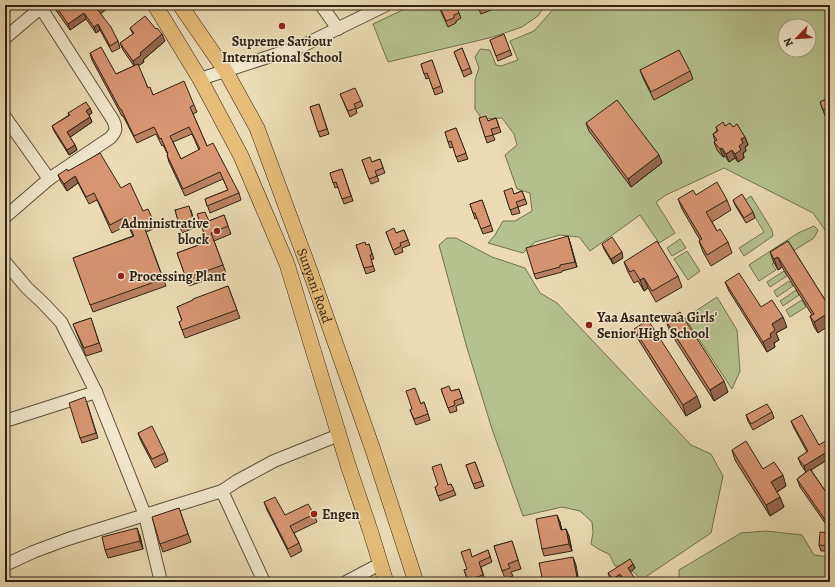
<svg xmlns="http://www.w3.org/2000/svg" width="835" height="587" viewBox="0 0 835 587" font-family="Alegreya,serif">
	<rect width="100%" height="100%" fill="#ecdbb4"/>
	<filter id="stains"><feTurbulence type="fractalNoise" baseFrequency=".005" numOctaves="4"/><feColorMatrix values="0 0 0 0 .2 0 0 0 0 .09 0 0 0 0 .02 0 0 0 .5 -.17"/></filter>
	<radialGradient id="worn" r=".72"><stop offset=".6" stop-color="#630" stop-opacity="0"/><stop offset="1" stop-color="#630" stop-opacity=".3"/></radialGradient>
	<g fill="#b5c18f" stroke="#727252" fill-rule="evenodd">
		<polygon points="413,5 545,5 538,16 522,27 493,37 388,62 373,24"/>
		<path d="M 557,5 L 830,5 L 830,237 L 813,213 L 724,168 L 666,195 L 656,202 L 675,233 L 659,243 L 640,215 L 590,251 L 579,237 L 560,235 L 535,242 L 523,253 L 488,243 L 495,235 L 503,221 L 515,221 L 532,211 L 530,193 L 517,189 L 505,155 L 517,145 L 514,134 L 502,118 L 482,119 L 475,109 L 475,80 L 479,68 L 475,57 L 480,49 L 490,50 L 496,65 L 501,66 L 518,60 L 510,41 L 534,31 ZM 785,26 L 809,26 L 809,50 L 785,50 Z"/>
		<polygon points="751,196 772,230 773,236 744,256 739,248 764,232 745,200"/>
		<polygon points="814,226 818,230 814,238 772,264 776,270 759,281 749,265 798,233"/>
		<path d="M 447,238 L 456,238 L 492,257 L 525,268 L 540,293 L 557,303 L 691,445 L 711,454 L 723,476 L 711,533 L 641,580 C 633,571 628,565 615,566 L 609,554 L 600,550 L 591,544 L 593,532 L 592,522 L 580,511 L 562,507 L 523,516 L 492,429 L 467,348 L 439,245 Z"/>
		<polygon points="680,239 686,248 672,256 667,248"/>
		<polygon points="687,251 700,271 688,280 674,259"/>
		<polygon points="784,271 787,276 770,287 767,282"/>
		<polygon points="789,281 793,286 777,297 774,291"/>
		<polygon points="796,290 799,295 783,306 780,301"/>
		<polygon points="717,297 737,330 740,371 732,389 685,318"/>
		<polygon points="802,300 806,307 790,317 786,310"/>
		<polygon points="766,531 802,535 814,555 830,557 830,582 688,582 679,578 679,570 741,533"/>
	</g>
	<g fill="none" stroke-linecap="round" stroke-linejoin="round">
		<defs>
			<g id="minor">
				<polyline points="321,5 338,29"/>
				<polyline points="5,38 44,5"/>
				<polyline points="200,79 302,46 386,5"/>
				<polyline points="5,117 49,179"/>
				<path d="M 5,217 L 49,179 L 110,138 C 116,132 117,128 113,120 L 39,5"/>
				<polyline points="5,262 27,288 43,303 61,322 96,392 145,515 161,582"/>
				<polyline points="5,421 96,392"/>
				<polyline points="222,491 264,582"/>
				<polyline points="5,565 33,552 68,539 222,491 237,481 274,461 339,435"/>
				<polyline points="346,582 380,564"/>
			</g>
			<g id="major">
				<polyline points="155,5 200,79 241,156 287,264 348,465 371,533 386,582"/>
				<path id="s1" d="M 180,5 L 225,70 L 257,128 L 311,274 L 373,450 L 416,582"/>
			</g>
		</defs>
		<use href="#minor" stroke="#5e503e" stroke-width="14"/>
		<use href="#major" stroke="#2f2216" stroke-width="16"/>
		<use href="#minor" stroke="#f3e8ce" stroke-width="12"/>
		<use href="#major" stroke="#e6be7a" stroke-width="15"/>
	</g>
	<g fill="#b98062" stroke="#2f2216" fill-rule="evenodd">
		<polygon points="54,5 112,5 100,13 118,41 120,48 112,52 100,30 96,33 86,19 70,30 55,9"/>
		<polygon points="438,5 459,13 461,18 456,21 456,23 448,27"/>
		<polygon points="477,5 495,5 496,8 481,14"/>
		<path d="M 130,28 L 165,41 L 143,60 L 144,62 L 138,66 L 148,88 L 153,95 L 194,105 L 197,112 L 193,114 L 207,146 L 239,193 L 241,200 L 210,213 L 205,199 L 228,190 L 223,179 L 185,196 L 169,162 L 167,155 L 168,155 L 163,145 L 162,146 L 156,134 L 137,143 L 123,116 L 122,116 L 92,60 L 90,53 L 116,74 L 134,66 L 123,50 L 120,43 L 133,34 ZM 192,134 L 199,150 L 181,159 L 173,142 Z"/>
		<polygon points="490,40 510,50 512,55 498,61"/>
		<polygon points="462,48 472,73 464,77 454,52"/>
		<polygon points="432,60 443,92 435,95 429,78 426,79 421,64"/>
		<polygon points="640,70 690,71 693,79 654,100 643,78"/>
		<polygon points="340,94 361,101 363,106 356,109 357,113 350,117"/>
		<polygon points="830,97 830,119 827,120 824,113 820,102"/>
		<polygon points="319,104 329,134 320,137 310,107"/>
		<polygon points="90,108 92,113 89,115 92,122 70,137 75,145 77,150 69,155 54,131 52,126 69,115 68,113"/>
		<polygon points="479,118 488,121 496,118 501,132 493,135 495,140 487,143"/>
		<polygon points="586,123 662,163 631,187 589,131"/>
		<polygon points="725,126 733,127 745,137 748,145 745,147 746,151 743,153 744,158 738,162 735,158 729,162 725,156 723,157 717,150 714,142 715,141 713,134 717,131 716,127"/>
		<polygon points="456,128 468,159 458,162 453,147 450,148 445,132"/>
		<polygon points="380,159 385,173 377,176 379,181 371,184 362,160 372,162"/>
		<polygon points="342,169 353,201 344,204 338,187 335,188 330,173"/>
		<polygon points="68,171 121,188 143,211 153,220 156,228 146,232 166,286 93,312 73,258 133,236 128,225 112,233 97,200 89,204 78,183 67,191 61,182 58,175"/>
		<polygon points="504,191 514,194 522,191 527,204 518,207 520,213 512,215"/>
		<polygon points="696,195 727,200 731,210 712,222 717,231 728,242 732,253 711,266 703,252 699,241 700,240 682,209 678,199"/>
		<polygon points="482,200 493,231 483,234 477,218 475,219 470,204"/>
		<polygon points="733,200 753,212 755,218 746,223 735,205"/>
		<polygon points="175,210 191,210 196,227 182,233"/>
		<polygon points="224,215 231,234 214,241 226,273 189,286 177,253 207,242 209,221"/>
		<polygon points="404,230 410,245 402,248 403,252 395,255 386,232 396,233"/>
		<polygon points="568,236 577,267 562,271 562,272 536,279 534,274"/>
		<polygon points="788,241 830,308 818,333 814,327 810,316 812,315 782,267 778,270 774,263 770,252"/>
		<polygon points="369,244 374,259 371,260 375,271 366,274 356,245 366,245"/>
		<polygon points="602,244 623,258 613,264 604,249"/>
		<polygon points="624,262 678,276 682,287 656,302 648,288 644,291 638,281 634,283 628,272"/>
		<polygon points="725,282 787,327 776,333 779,340 774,343 775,347 767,352 729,291"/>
		<polygon points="228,286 240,318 185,338 179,322 182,321 177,307"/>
		<polygon points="91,318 102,351 86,356 73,324"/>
		<polygon points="666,321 728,392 714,401 670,332"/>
		<polygon points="634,329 701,407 686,416 638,339"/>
		<polygon points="441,389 451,391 459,389 464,403 456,406 457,411 450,413"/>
		<polygon points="424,402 430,420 416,425 410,410"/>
		<polygon points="87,403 98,438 82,443 80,438"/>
		<polygon points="772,412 774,418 753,430 748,421 746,415"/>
		<polygon points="791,421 819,445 830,458 811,470 830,498 830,530 800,487 797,479 806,472 801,465 798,458 807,452 794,428"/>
		<polygon points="138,433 165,453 168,461 155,468 141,441"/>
		<polygon points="732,450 763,469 786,486 777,492 784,507 770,516 735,460"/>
		<polygon points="475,462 484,486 475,489 466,465"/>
		<polygon points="451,484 456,495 440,501 435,487 448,485"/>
		<polygon points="264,502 285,515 314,514 317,522 294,533 299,543 302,551 291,557 267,510"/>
		<polygon points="179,508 191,542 163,552 160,544"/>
		<polygon points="557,515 560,522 562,530 566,529 569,536 572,551 544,556 542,549"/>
		<polygon points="830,533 830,551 821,551 819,545"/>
		<polygon points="140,536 143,549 108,558 105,550"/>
		<polygon points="512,541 521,569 511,572 513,576 505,579 494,546"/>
		<polygon points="488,550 492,562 481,567 485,580 479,582 468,582 464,570 467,569 472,557"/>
		<polygon points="633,564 635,568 630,572 635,582 624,582 622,578 617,582 613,582 610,578 608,573"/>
	</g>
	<g fill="#966850" stroke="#2f2216">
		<polygon points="101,5 112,5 99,15 96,8"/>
		<polygon points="84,13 86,19 70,30 68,24"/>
		<polygon points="98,24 100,30 96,33 94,27"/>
		<polygon points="162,34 165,41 143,60 144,62 135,68 133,61 140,53"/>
		<polygon points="90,108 92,113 88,116 86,111"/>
		<polygon points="90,117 92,122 69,138 67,132"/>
		<polygon points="745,137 748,145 745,147 746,151 743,153 744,158 738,162 735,154 741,139"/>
		<polygon points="75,145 77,150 69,155 67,150"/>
		<polygon points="722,148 725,156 723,157 720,149"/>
		<polygon points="732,150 735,158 729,162 726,154"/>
		<polygon points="659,155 662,163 631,187 628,179"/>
		<polygon points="75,176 78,183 67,191 64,184"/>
		<polygon points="568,236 570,242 577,267 575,262"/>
		<polygon points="622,252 623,258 613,264 611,259"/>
		<polygon points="778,257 782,267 778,270 774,259"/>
		<polygon points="644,278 648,288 644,291 640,280"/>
		<polygon points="830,312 830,325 818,333 814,322"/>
		<polygon points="783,317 787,327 776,333 779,340 774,343 775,347 767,352 763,342 770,334 772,324"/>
		<polygon points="724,381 728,392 714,401 710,390"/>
		<polygon points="697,396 701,407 686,416 683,405"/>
		<polygon points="830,450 830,458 806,473 804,466"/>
		<polygon points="783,475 786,486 775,493 771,482"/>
		<polygon points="780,497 784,507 770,516 766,505"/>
		<polygon points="557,515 560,522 563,537 561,530"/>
		<polygon points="830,522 830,529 828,524"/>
		<polygon points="137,528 140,536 143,549 140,541"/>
		<polygon points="566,529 569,536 572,551 569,544"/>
		<polygon points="573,557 576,565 579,582 578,582"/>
		<polygon points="633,564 635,568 629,573 628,568"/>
		<polygon points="620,574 622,578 617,582 614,582 613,579"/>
		<polygon points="634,577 635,582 627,582"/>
	</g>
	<g fill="#d79572" stroke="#2f2216" fill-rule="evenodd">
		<polygon points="55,5 101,5 96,8 111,27 118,41 110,46 98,24 94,27 84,13 68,24"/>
		<polygon points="439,5 456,5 459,13 454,15 454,18 446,21"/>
		<polygon points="478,5 489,5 479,9"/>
		<polygon points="145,16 156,29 157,28 162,34 140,53 141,55 133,61 120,43 134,33 130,28"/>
		<polygon points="504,34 510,50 496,56 490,40"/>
		<path d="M 101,47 L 116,74 L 138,64 L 148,88 L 150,87 L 153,95 L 184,81 L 194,105 L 190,107 L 207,146 L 213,143 L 239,193 L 207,206 L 205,199 L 228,190 L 220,172 L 183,189 L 167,155 L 168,154 L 161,138 L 160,139 L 154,127 L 134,136 L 121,109 L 120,109 L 90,53 ZM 189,127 L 200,149 L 181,159 L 170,136 Z"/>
		<polygon points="462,48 470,68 462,71 454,52"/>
		<polygon points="679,50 690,71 651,92 640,70"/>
		<polygon points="432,60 441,86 433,89 427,73 424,74 421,64"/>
		<polygon points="355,88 361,101 354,104 356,108 348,111 340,94"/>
		<polygon points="830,97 830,115 827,108 823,110 820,102"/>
		<polygon points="617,100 659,155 628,179 586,123"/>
		<polygon points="86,102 90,108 86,111 90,117 67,132 75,145 67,150 52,126 70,115 68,113"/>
		<polygon points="319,104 327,129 318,132 310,107"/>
		<polygon points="486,116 488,121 496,118 499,127 491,129 493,135 485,137 479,118"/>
		<polygon points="723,122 725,126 730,123 733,127 737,124 745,137 741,139 743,143 739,146 741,150 735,154 732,150 726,154 722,148 720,149 714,142 717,140 713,134 718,131 716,127"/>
		<polygon points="456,128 466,153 456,157 451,141 448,142 445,132"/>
		<polygon points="100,153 121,188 130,183 143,211 148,209 153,220 143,224 163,279 90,305 73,258 134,236 125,217 110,225 94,193 86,197 75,176 64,184 58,175 67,169 68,171"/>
		<polygon points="370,157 372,162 380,159 383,168 375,171 377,176 369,179 362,160"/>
		<polygon points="342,169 351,196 342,199 336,182 333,183 330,173"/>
		<polygon points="717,182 727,200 706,212 717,231 720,229 728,242 707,255 699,241 702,239 678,199 693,190 696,195"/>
		<polygon points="512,188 514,194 522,191 525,199 516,202 518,207 510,210 504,191"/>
		<polygon points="742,194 753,212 744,218 733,200"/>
		<polygon points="482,200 491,225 481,229 475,213 473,213 470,204"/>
		<polygon points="189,206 194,222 180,228 175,210"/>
		<polygon points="205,212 209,221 224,215 228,226 211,233 223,265 186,278 177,253 207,242 197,214"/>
		<polygon points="394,228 396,233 404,230 408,240 400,243 401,246 393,250 386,232"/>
		<polygon points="568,236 575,262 560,265 560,267 534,274 526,248"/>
		<polygon points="612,237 622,252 611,259 602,244"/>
		<polygon points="657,241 678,276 652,291 644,278 640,280 634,270 630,272 624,262"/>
		<polygon points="788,241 830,308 830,312 814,322 810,316 814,314 778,257 774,259 770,252"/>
		<polygon points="365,242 366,245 369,244 372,254 370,255 373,266 364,268 356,245"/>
		<polygon points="739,273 761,307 772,300 783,317 772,324 775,330 770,334 771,337 763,342 725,282"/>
		<polygon points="228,286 237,310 182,330 179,322 182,320 177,307 193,300 193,299"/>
		<polygon points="680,312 724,381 710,390 666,321"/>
		<polygon points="91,318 99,343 84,348 73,324"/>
		<polygon points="648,320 697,396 683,405 634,329"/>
		<polygon points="449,386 451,391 459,389 462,398 454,401 455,405 448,408 441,389"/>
		<polygon points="415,388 421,404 424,402 428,414 414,419 410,410 412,409 406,391"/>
		<polygon points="85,397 96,433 80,438 69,403"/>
		<polygon points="767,404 772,412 751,424 746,415"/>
		<polygon points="802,415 819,445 830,438 830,450 804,466 798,458 808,451 791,421"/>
		<polygon points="152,426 165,453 152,459 138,433"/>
		<polygon points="746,441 763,469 774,462 783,475 771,482 780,497 766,505 732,450"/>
		<polygon points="475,462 482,481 473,484 466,465"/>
		<polygon points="441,464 448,485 451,484 454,490 438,496 435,487 438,485 432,467"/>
		<polygon points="810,469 830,498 830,522 828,524 797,479"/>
		<polygon points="275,497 285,515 308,504 314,514 290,526 299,543 288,549 264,502"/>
		<polygon points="179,508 188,534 160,544 152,517"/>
		<polygon points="557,515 561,530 566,529 569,544 542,549 536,519"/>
		<polygon points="137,528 140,541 105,550 102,537"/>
		<polygon points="820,532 830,533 830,546 819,545"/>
		<polygon points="512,541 518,560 508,564 510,568 502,571 494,546"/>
		<polygon points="470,549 472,557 488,550 490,557 479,562 483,575 468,580 464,570 467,569 461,552"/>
		<polygon points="573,557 578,582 543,582 539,563"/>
		<polygon points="630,559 633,564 628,568 634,577 627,582 626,582 620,574 613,579 608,573"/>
	</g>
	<g fill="#8f2418" stroke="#f3e8ce" stroke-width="1.5">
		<circle cx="282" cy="26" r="4"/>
		<circle cx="217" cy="231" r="4"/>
		<circle cx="121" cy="276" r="4"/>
		<circle cx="589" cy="325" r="4"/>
		<circle cx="314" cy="514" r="4"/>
	</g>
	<g text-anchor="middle" stroke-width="3" stroke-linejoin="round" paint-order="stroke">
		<g font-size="14" font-weight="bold" fill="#2f2216" stroke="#f3e8ce" text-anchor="start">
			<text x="282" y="46" text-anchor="middle">Supreme Saviour<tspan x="282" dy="16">International School</tspan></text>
			<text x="209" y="228" text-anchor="end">Administrative<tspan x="209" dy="16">block</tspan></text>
			<text x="129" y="281">Processing Plant</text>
			<text x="597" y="322">Yaa Asantewaa Girls'<tspan x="597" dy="16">Senior High School</tspan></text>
			<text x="322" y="519">Engen</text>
		</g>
		<g font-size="14" fill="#2f2216" stroke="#f3e8ce">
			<text dy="5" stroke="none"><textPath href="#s1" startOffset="313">Sunyani Road</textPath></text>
		</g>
	</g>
	<rect width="835" height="587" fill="none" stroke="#ecdbb4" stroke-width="20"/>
	<rect x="6" y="6" width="823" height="575" fill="none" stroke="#2f2216" stroke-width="2"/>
	<rect x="10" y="10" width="815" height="567" fill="none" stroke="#2f2216"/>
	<g transform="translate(797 38) rotate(245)"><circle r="19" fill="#f3e8ce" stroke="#a59984"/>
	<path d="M0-3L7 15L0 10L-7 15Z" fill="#8f2418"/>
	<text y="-6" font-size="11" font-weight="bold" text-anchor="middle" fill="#2f2216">N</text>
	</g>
	<rect width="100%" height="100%" filter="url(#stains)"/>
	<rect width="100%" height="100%" fill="url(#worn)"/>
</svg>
